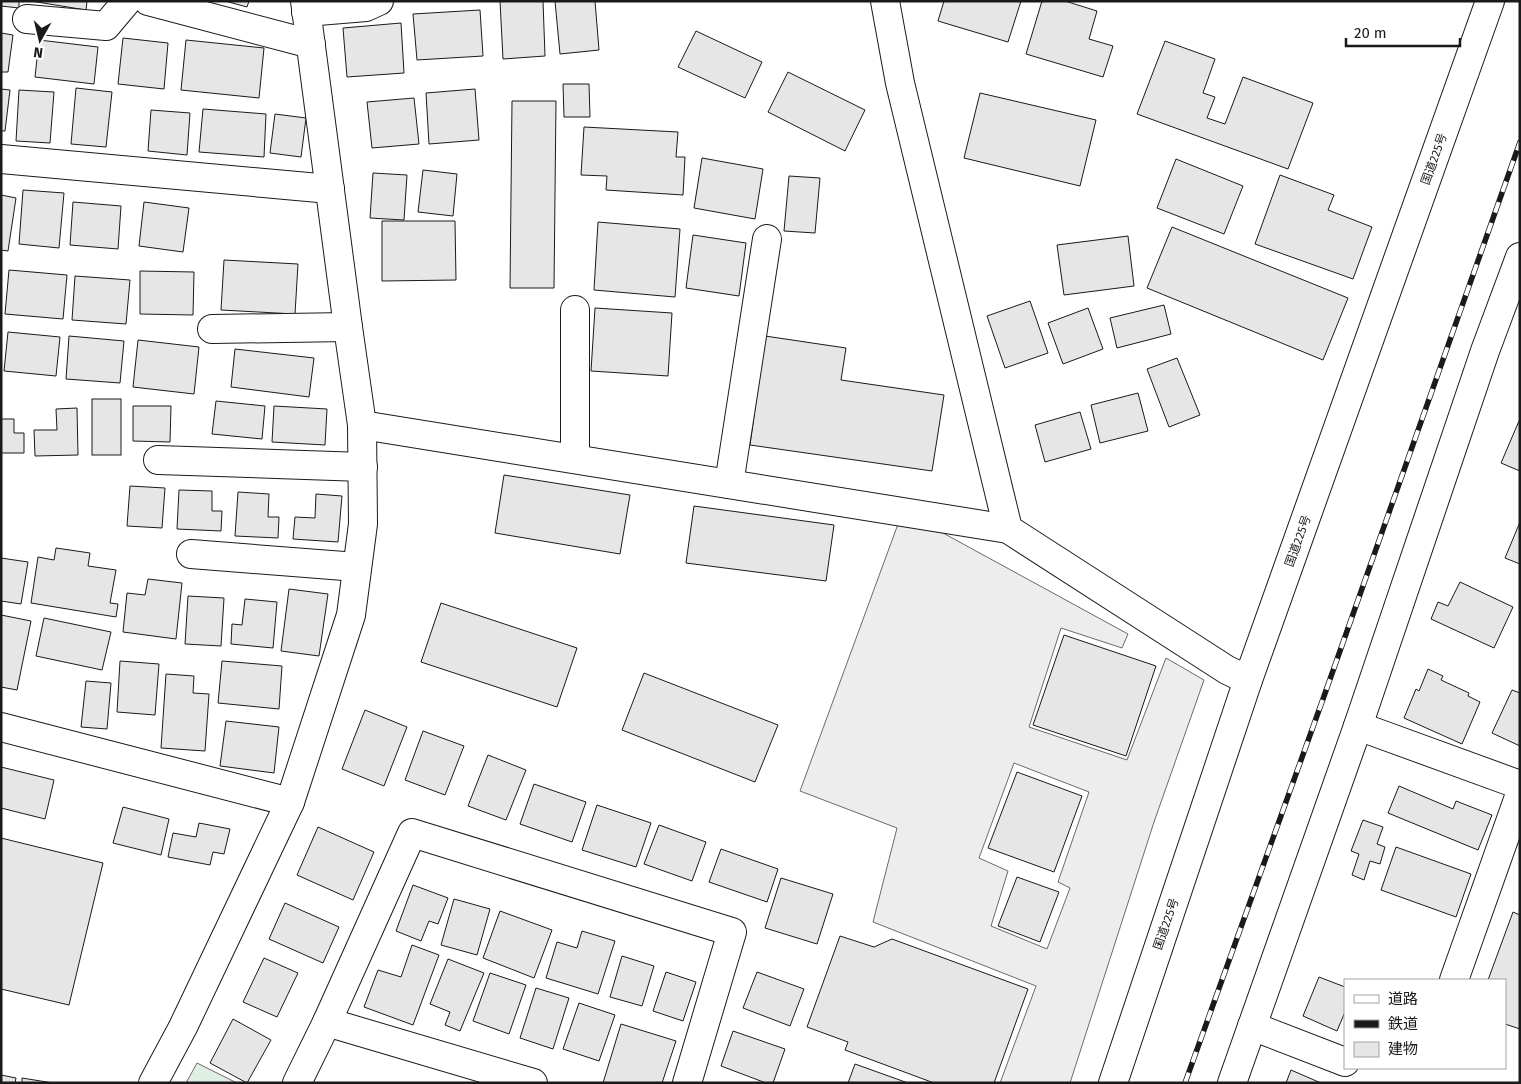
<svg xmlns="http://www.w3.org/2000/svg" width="1521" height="1084" viewBox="0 0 1521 1084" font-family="'Fira Sans','Noto Sans JP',sans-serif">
	<rect width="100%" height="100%" fill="#fff"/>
	<polygon fill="#e0efe3" stroke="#6a6a6a" points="197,1063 237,1083 186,1083"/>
	<path fill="#ededed" stroke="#6a6a6a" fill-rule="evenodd" d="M 898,524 L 943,533 L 1128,634 L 1122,648 L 1061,628 L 1029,727 L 1127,760 L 1166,658 L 1204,680 L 1154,822 L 1070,1083 L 1000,1083 L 1036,986 L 873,922 L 897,828 L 800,791 ZM 1014,763 L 1089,792 L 1058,882 L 1070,888 L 1047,949 L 991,926 L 1008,871 L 979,858 Z"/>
	<g fill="#e6e6e6" stroke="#1a1a1a">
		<polygon points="1,1 19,1 19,8 1,6"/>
		<polygon points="31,1 87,1 86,10"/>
		<polygon points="225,1 249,1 247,7"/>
		<polygon points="500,1 543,1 545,56 503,59"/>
		<polygon points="555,1 595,1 599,50 560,54"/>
		<polygon points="944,1 1021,1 1008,42 938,21"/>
		<polygon points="1042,1 1065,1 1097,11 1089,39 1113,46 1103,77 1026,54"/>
		<polygon points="480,10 483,56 417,60 413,14"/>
		<polygon points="401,23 404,73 347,77 343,28"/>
		<polygon points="696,31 762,62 745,98 678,67"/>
		<polygon points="1,33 13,35 8,72 1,72"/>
		<polygon points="123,38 168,43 164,89 118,84"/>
		<polygon points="39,40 98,47 94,84 35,77"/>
		<polygon points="186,40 264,48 259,98 181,90"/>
		<polygon points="1165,41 1215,59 1203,93 1215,97 1207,118 1225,124 1243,77 1313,103 1288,169 1137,114"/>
		<polygon points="788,72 865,110 845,151 768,112"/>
		<polygon points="563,84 589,84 590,117 564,117"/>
		<polygon points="76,88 112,92 106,147 71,144"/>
		<polygon points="1,89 10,90 5,131 1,131"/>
		<polygon points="475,89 479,140 429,144 426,93"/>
		<polygon points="19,90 54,92 50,143 16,141"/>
		<polygon points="980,93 1096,120 1080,186 964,158"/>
		<polygon points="414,98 419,144 372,148 367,102"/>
		<polygon points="512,101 556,101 554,288 510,288"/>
		<polygon points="203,109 266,114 264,157 199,152"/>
		<polygon points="151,110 190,113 187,155 148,151"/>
		<polygon points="275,114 306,118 301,157 270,153"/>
		<polygon points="584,127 678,132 676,157 685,157 683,195 606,190 607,176 581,175"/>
		<polygon points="702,158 763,169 755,219 694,208"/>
		<polygon points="1176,159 1243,186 1224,234 1157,208"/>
		<polygon points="423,170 457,174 453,216 418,212"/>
		<polygon points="373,173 407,175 404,220 370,218"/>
		<polygon points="1280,175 1334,195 1328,210 1372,227 1353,279 1255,244"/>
		<polygon points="789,176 820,178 815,233 784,231"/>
		<polygon points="23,190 64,193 59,248 19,244"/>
		<polygon points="1,195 16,198 8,251 1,250"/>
		<polygon points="73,202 121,206 118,249 70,245"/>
		<polygon points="144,202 189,208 183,252 139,246"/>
		<polygon points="382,221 455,221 456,280 382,281"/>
		<polygon points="598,222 680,229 675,297 594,290"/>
		<polygon points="1172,227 1348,298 1323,360 1147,288"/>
		<polygon points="693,235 746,243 739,296 686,288"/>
		<polygon points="1128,236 1134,286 1064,295 1057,245"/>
		<polygon points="224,260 298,264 295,314 221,310"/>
		<polygon points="9,270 67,275 63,319 5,314"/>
		<polygon points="140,271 194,272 193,315 140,314"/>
		<polygon points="75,276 130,280 126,324 72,320"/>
		<polygon points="1030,301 1048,353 1005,368 987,316"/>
		<polygon points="1164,305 1171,334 1117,348 1110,318"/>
		<polygon points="595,308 672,313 668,376 591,371"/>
		<polygon points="1088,308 1103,349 1063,364 1048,323"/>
		<polygon points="8,332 60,337 56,376 4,371"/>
		<polygon points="69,336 124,341 120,383 66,379"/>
		<polygon points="765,336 846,348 841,380 944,395 932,471 750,445"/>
		<polygon points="138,340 199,347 194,394 133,387"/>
		<polygon points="235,349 314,358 309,397 231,387"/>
		<polygon points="1177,358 1200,415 1169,427 1147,369"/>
		<polygon points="1138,393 1148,431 1100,443 1091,405"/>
		<rect x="92" y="399" width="29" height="56"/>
		<polygon points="216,401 265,406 262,439 212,434"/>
		<polygon points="133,406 171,406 170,442 133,441"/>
		<polygon points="274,406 327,409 325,445 272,442"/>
		<polygon points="77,408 78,455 35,456 34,430 57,430 56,409"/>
		<polygon points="1080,412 1091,449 1045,462 1035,425"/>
		<polygon points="1,419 14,419 14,433 24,433 24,453 1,453"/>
		<polygon points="1519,421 1520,422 1520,471 1501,463"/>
		<polygon points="504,475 630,495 620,554 495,533"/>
		<polygon points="130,486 165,488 162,528 127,526"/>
		<polygon points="179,490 212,491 212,511 222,511 221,531 177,529"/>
		<polygon points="238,492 269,494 268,517 279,517 278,538 235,536"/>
		<polygon points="316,494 342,496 338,542 293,539 295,517 315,518"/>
		<polygon points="694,506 834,525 826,581 686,563"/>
		<polygon points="1520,522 1520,564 1505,558"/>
		<polygon points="56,548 90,553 88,566 116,570 110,603 118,604 116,617 31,603 38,557 54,560"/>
		<polygon points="1,558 28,562 21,604 1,601"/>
		<polygon points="148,579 182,583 176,639 123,632 127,593 145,595"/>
		<polygon points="1460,582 1513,607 1494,648 1431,619 1438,602 1448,606"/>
		<polygon points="289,589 328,594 319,656 281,651"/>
		<polygon points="188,596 224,598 221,646 185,644"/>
		<polygon points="245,599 277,602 273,648 231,644 232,624 242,625"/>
		<polygon points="441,603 577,648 557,707 421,662"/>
		<polygon points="1,615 31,621 17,690 1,687"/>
		<polygon points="44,618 111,632 102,670 36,656"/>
		<polygon points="1064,635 1156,666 1126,756 1033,725"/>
		<polygon points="120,661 159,664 155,715 117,712"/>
		<polygon points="222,661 282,666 279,709 218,703"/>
		<polygon points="1428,669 1443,676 1441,680 1469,693 1468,696 1480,702 1462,744 1404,718 1416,689 1419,691"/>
		<polygon points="644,673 778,725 755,782 622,730"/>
		<polygon points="166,674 194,676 193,693 209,694 205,751 161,748"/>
		<polygon points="86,681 111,683 107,729 81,727"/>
		<polygon points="1512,690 1520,693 1520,746 1492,733"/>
		<polygon points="365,710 407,727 384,786 342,769"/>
		<polygon points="226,721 279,727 274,773 220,766"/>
		<polygon points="423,731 464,746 445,795 405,780"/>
		<polygon points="488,755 526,770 506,820 468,806"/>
		<polygon points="1,767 54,780 45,819 1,808"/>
		<polygon points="1017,772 1082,796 1054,872 988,848"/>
		<polygon points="534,784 586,802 572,842 520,824"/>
		<polygon points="1399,786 1453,809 1456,801 1492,815 1478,850 1388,813"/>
		<polygon points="597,805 651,823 636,867 582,850"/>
		<polygon points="123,807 169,819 161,855 113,843"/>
		<polygon points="1363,820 1383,827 1377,844 1385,847 1380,864 1370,861 1364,880 1352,875 1359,854 1351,851"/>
		<polygon points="199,823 230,829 224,854 213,852 210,865 168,857 173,833 196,837"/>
		<polygon points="659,825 706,842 692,881 644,864"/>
		<polygon points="318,827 374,852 353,900 297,875"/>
		<polygon points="1,838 103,863 69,1005 1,989"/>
		<polygon points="1396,847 1471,874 1456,917 1381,890"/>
		<polygon points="721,849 778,869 767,902 709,882"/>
		<polygon points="1017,877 1059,892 1040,942 998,926"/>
		<polygon points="781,878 833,894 817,944 765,928"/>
		<polygon points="413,885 448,898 438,924 429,921 421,941 396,931"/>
		<polygon points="454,899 490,909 477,955 441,945"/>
		<polygon points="285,903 339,927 323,963 269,939"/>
		<polygon points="500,911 552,930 534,978 483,958"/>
		<polygon points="1513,912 1520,915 1520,1029 1505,1024 1505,980 1488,980"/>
		<polygon points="582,931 615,941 598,994 546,978 557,942 577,948"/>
		<polygon points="840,936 874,947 892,939 1028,989 994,1083 934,1083 845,1050 848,1042 807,1027"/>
		<polygon points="412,945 439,955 413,1025 364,1007 378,970 401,977"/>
		<polygon points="622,956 654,966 642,1006 610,997"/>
		<polygon points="264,958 298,973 277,1017 243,1002"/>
		<polygon points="448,959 484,973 460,1031 445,1025 450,1012 430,1004"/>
		<polygon points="666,972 696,982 683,1021 653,1011"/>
		<polygon points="757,972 804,989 790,1026 743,1008"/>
		<polygon points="490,973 526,985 509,1034 473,1021"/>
		<polygon points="1319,977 1345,987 1345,1012 1337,1031 1303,1016"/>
		<polygon points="536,988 569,998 553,1049 520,1038"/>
		<polygon points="579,1003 615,1015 599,1061 563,1049"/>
		<polygon points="233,1019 271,1040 247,1083 210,1063"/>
		<polygon points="621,1024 676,1041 662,1083 603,1083"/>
		<polygon points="733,1031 785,1049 773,1083 766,1083 721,1066"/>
		<polygon points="855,1064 908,1083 848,1083"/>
		<polygon points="1291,1070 1321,1083 1286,1083"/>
		<polygon points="1,1075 16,1078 15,1083 1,1083"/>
		<polygon points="22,1078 53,1083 22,1083"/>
	</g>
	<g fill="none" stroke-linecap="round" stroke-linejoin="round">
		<defs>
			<g id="minor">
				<polyline points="148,1 311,44"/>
				<polyline points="885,1 900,83 1008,529 1227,670 1248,680"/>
				<polyline points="306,12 366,7 379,1"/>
				<polyline points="27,19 106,26 127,1"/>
				<polyline points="1,159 330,189"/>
				<polyline points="575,310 575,459"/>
				<polyline points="212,329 348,327"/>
				<polyline points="362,425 1008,529"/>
				<polyline points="158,460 363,467"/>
				<polyline points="729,484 767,239"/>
				<polyline points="191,554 357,567"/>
				<polyline points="1358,726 1520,785"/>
				<polyline points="1,727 290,802"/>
				<polyline points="1454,980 1520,794"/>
				<polyline points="1252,1026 1345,1062"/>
				<polyline points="153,1083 183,1027 290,802 351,615 363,524 362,425 348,327 305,1"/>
				<polyline points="297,1083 327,1022"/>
				<polyline points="533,1083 327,1022 412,833 732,932 687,1083"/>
				<polyline points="1232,1083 1358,726 1485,351 1520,257"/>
			</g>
			<polyline id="trunk" points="1113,1083 1248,680 1490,1"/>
		</defs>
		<use href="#minor" stroke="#1a1a1a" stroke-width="30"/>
		<use href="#trunk" stroke="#1a1a1a" stroke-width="30"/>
		<use href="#minor" stroke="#fff" stroke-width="28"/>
		<use href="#trunk" stroke="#fff" stroke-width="28"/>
		<defs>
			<polyline id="rail" points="1185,1083 1323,699 1520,142"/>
		</defs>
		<use href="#rail" stroke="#1a1a1a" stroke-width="5.5"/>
		<use href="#rail" stroke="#fff" stroke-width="4" stroke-dasharray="11" stroke-linecap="butt"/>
	</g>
	<g text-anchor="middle" stroke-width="4" stroke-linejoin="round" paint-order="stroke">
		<g font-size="12" fill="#1a1a1a" stroke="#fff">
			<text transform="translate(1434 159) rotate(-70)" y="4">国道225号</text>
			<text transform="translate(1298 541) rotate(-70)" y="4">国道225号</text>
			<text transform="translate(1166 924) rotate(-71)" y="4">国道225号</text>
		</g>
	</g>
	<rect width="1521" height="1084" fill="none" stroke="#1a1a1a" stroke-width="5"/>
	<rect x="1344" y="979" width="162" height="90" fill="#ffffff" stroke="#a3a3a3"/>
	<rect x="1354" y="995" width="25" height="8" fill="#ffffff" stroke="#a3a3a3"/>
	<text x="1388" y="1004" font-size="15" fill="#1a1a1a">道路</text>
	<rect x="1354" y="1020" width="25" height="8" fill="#1a1a1a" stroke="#a3a3a3"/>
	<text x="1388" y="1029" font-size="15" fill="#1a1a1a">鉄道</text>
	<rect x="1354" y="1042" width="25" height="15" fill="#e6e6e6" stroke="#a3a3a3"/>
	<text x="1388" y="1054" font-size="15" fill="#1a1a1a">建物</text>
	<g transform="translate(40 40) rotate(188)" stroke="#ffffff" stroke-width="4" paint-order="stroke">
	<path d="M0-4L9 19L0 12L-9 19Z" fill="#1a1a1a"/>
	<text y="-8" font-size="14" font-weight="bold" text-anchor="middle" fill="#1a1a1a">N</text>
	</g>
	<path d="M1346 38v8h114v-8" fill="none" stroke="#1a1a1a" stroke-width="2.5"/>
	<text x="1354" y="38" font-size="15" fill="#1a1a1a" stroke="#ffffff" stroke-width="4" paint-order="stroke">20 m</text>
</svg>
